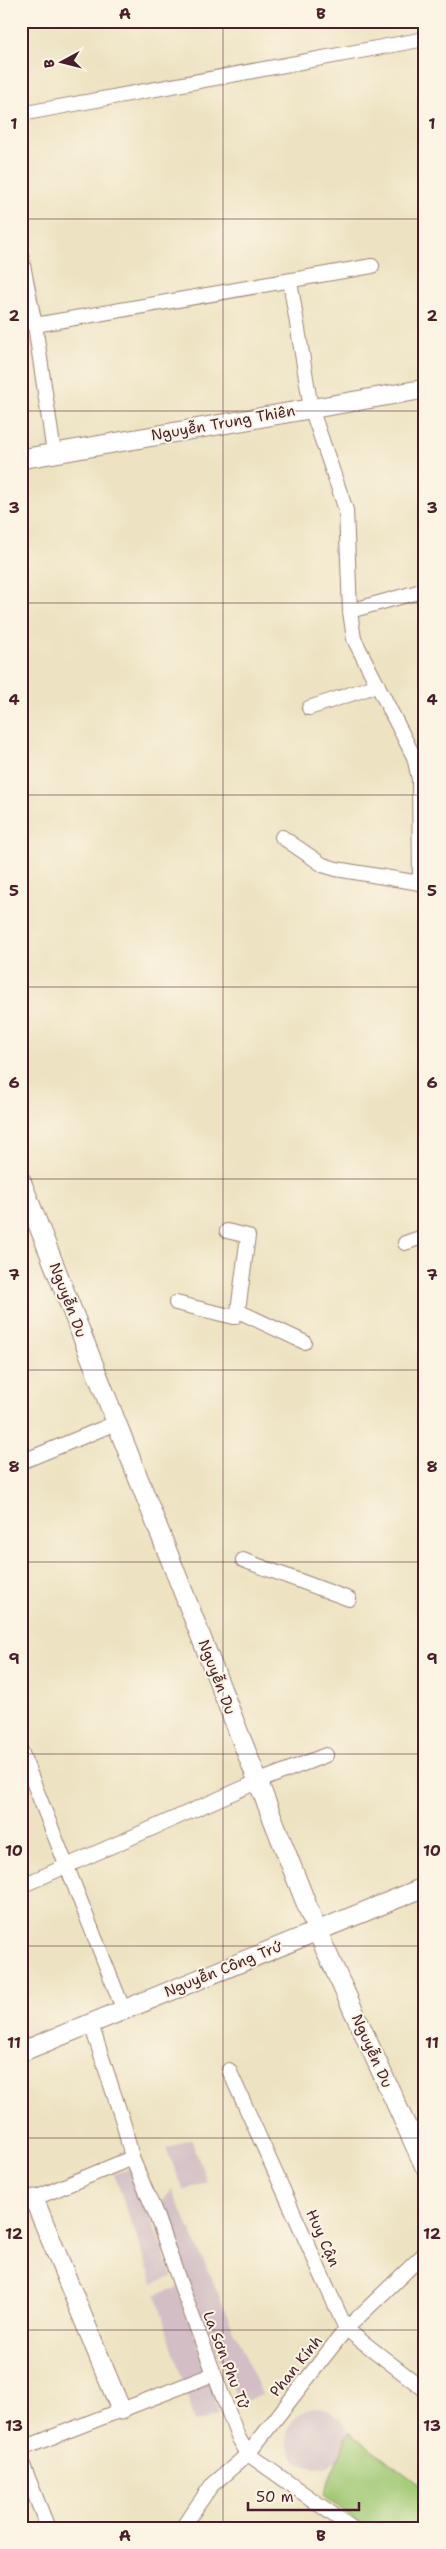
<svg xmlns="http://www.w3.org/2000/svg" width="446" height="2549" viewBox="0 0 446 2549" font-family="'Shantell Sans',sans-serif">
	<rect width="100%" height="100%" fill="#fcf5e5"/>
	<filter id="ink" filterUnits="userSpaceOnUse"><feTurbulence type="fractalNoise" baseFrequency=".02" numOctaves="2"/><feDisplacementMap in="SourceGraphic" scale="10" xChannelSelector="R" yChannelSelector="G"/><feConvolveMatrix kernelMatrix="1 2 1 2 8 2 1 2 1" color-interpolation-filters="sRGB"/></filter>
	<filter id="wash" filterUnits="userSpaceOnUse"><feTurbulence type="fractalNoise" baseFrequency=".0096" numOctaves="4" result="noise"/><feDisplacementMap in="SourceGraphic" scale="20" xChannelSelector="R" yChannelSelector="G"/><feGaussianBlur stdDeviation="1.12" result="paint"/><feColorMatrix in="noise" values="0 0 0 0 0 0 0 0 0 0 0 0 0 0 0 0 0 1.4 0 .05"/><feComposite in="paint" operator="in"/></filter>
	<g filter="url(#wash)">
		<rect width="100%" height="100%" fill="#ede3c2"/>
		<g fill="#d2bec4">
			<polygon points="191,2139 207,2181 183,2191 182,2185 166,2149"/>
			<polygon points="133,2167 172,2277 153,2283 114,2174"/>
			<polygon points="172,2189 262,2394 240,2404 155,2212"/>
			<polygon points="181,2286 219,2415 195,2422 156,2294"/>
			<circle cx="317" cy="2438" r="30"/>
		</g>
		<polygon fill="#a1c974" stroke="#767450" points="349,2432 425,2489 425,2528 366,2528 323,2495"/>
	</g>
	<g filter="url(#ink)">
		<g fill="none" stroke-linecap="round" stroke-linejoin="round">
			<defs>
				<g id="street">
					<polyline points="21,114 425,39"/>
					<polyline points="21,255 35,325 54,453"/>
					<polyline points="35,325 372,266"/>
					<polyline points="350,611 425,590"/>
					<polyline points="309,708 378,685"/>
					<polyline points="282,837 323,865 336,869 420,883 419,779 414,757 354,639 350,611 346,510 311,408 290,281"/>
					<polyline points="405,1243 425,1236"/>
					<polyline points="176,1303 234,1317 238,1311 248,1236 227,1231"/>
					<polyline points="238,1311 304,1342"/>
					<polyline points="21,1462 116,1423"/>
					<polyline points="243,1560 349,1599"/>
					<polyline points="21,1751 124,2011"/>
					<polyline points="21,1886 257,1782 326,1755"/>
					<polyline points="91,2024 124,2125 132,2158 155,2212 181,2286 238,2437 248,2454 352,2528"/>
					<polyline points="229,2070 346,2329 425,2390"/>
					<polyline points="409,2133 425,2126"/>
					<polyline points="21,2204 132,2158"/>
					<polyline points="21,2449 214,2374"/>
					<polyline points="21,2460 48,2528"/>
					<polyline points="182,2528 211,2486 248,2454 346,2329 425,2253"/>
				</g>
				<g id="secondary">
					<polyline points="21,459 425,389"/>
					<polyline points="21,1181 317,1931 425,2167"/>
					<polyline points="21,2052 425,1887"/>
					<polyline points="34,2199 121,2410"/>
				</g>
			</defs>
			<use href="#street" stroke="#9c8176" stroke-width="16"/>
			<use href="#secondary" stroke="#9c8176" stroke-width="21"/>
			<use href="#street" stroke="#fff" stroke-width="14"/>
			<use href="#secondary" stroke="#fff" stroke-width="19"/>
		</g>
	</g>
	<path fill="none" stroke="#4a1f2b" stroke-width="1" stroke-opacity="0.55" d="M 223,21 L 223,2528M 21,219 L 425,219M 21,411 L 425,411M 21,603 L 425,603M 21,795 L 425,795M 21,987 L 425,987M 21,1179 L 425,1179M 21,1370 L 425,1370M 21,1562 L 425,1562M 21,1754 L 425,1754M 21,1946 L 425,1946M 21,2138 L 425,2138M 21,2330 L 425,2330"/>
	<g text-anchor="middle" stroke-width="4" stroke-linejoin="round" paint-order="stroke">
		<g font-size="15" fill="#4a1f2b" stroke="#fcf5e5">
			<text transform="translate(223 423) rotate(-10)" y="5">Nguyễn Trung Thiên</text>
			<text transform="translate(68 1300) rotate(69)" y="5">Nguyễn Du</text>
			<text transform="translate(217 1677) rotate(69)" y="5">Nguyễn Du</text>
			<text transform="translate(223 1969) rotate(-22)" y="5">Nguyễn Công Trứ</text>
			<text transform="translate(372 2051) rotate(66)" y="5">Nguyễn Du</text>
			<text transform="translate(323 2238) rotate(66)" y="5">Huy Cận</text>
			<text transform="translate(226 2360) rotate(69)" y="5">La Sơn Phu Tử</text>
			<text transform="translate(296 2366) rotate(-51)" y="5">Phan Kính</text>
		</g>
	</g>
	<rect width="446" height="2549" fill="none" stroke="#fcf5e5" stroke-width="55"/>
	<g transform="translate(62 62) rotate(263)" stroke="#fcf5e5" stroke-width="4" paint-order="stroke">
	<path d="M0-4L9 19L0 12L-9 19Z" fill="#4a1f2b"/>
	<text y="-8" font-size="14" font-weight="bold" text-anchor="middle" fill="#4a1f2b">B</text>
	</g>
	<path d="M248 2502v8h111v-8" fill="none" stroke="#4a1f2b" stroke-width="2.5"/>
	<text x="256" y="2502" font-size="15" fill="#4a1f2b" stroke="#fcf5e5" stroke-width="4" paint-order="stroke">50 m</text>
	<rect x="28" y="28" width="390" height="2494" fill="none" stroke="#4a1f2b" stroke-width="2"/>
	<g font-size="16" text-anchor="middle" font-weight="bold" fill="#4a1f2b">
		<text x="125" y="19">A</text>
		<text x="321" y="19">B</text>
		<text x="14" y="129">1</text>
		<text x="432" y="129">1</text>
		<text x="14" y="321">2</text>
		<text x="432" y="321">2</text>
		<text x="14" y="513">3</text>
		<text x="432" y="513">3</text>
		<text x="14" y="705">4</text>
		<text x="432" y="705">4</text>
		<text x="14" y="896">5</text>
		<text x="432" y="896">5</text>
		<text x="14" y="1088">6</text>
		<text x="432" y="1088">6</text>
		<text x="14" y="1280">7</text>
		<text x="432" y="1280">7</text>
		<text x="14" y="1472">8</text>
		<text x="432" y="1472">8</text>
		<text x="14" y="1664">9</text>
		<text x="432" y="1664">9</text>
		<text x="14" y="1856">10</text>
		<text x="432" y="1856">10</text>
		<text x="14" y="2048">11</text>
		<text x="432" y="2048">11</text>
		<text x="14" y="2239">12</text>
		<text x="432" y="2239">12</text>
		<text x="14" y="2431">13</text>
		<text x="432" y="2431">13</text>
		<text x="125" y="2541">A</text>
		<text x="321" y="2541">B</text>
	</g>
</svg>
